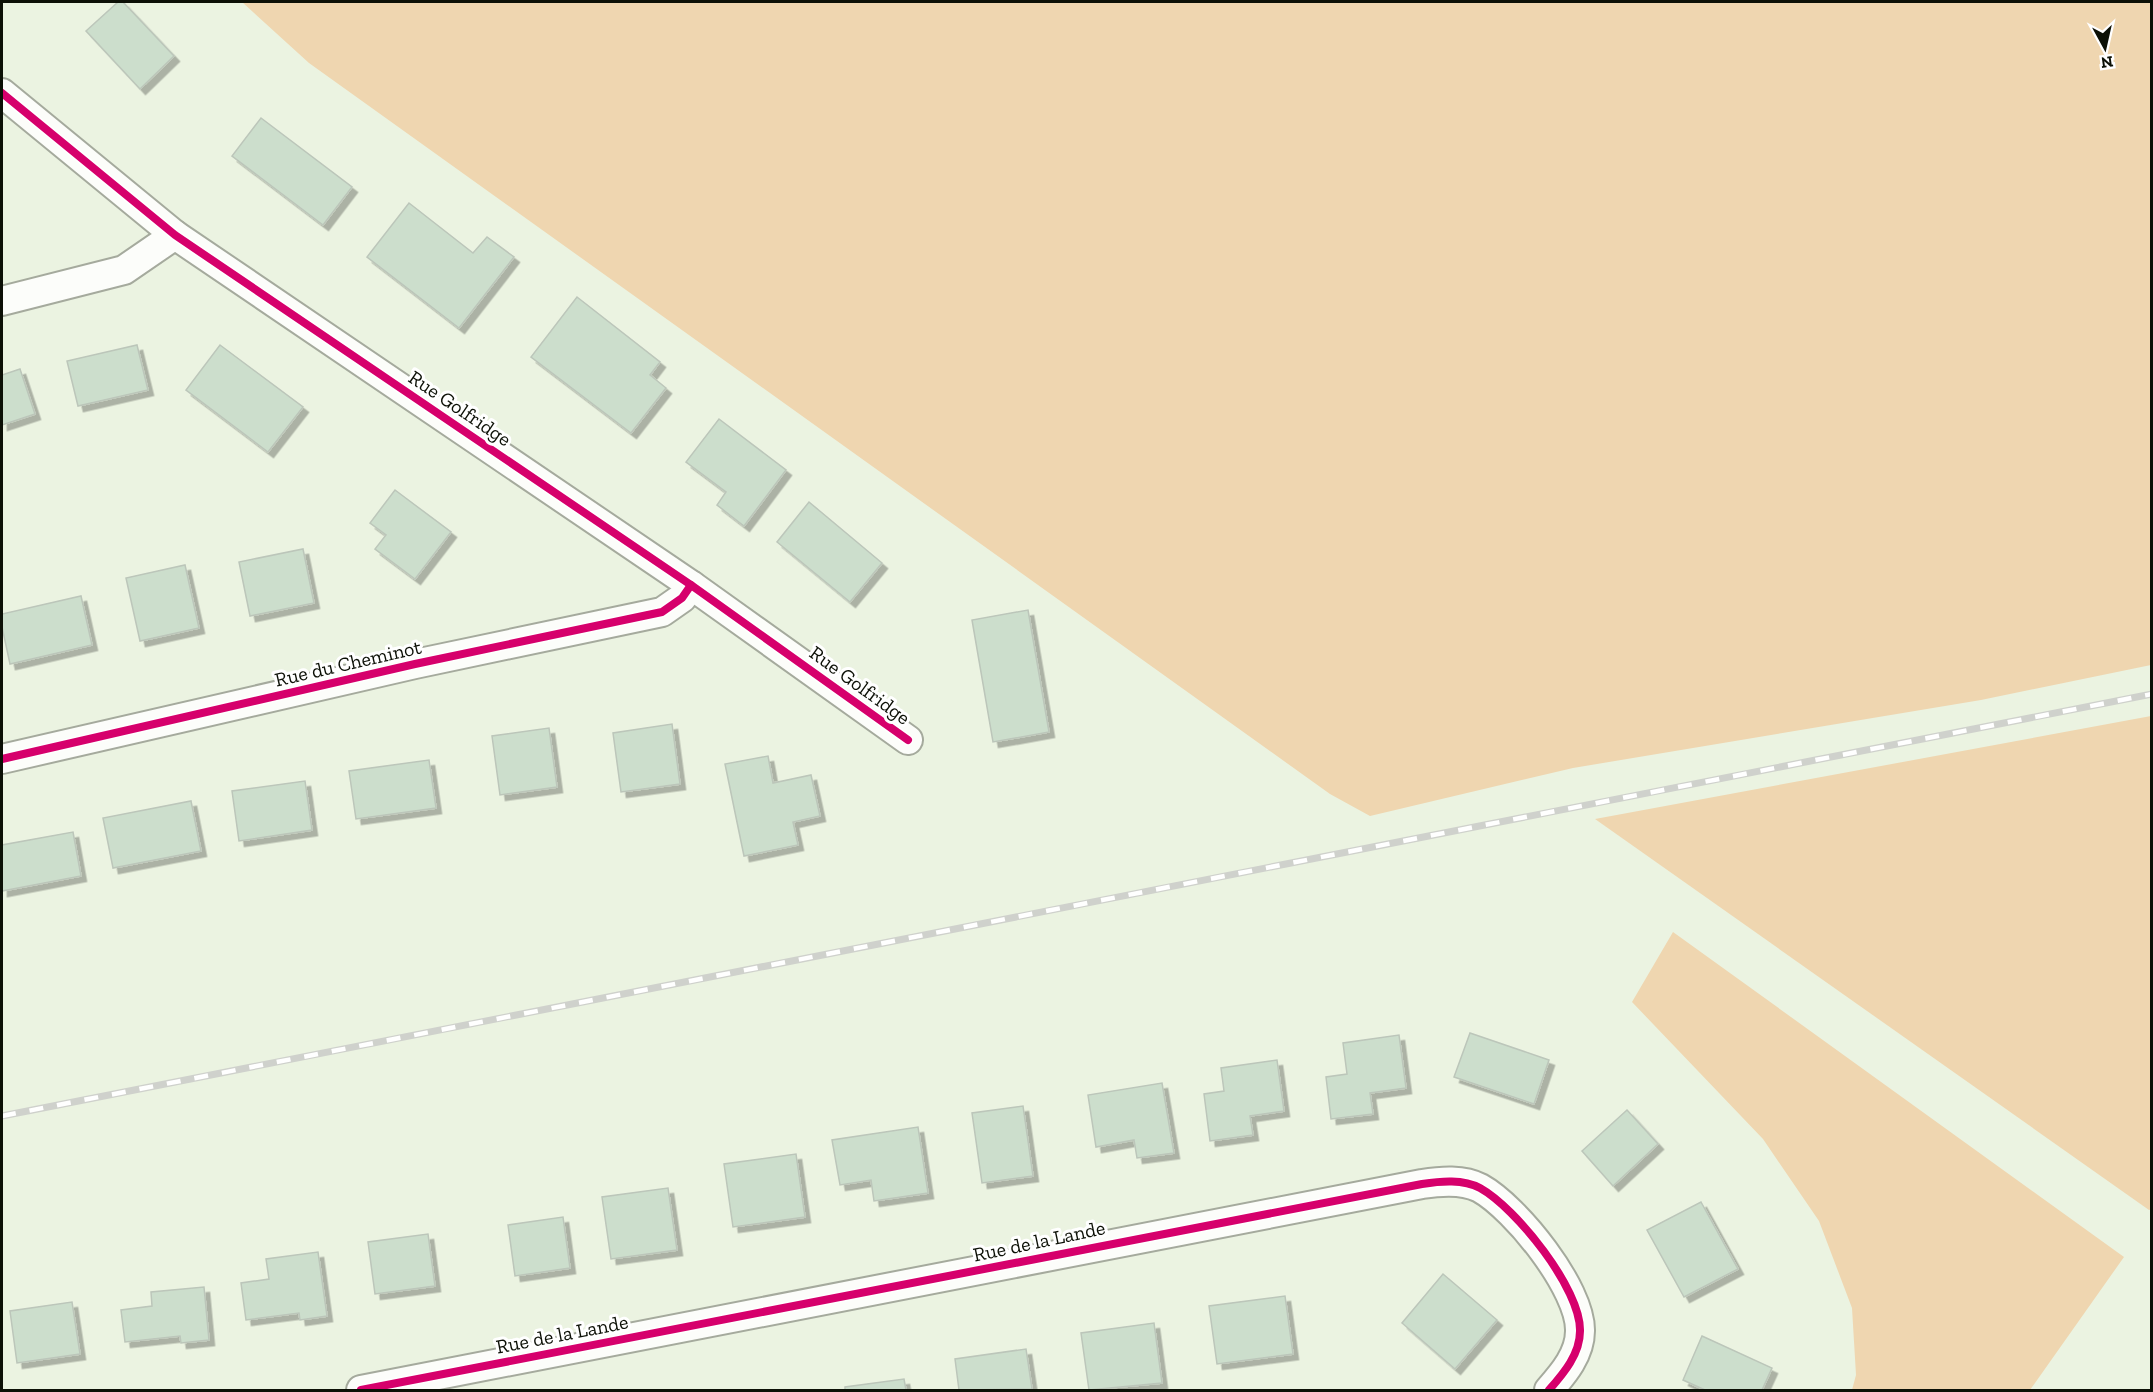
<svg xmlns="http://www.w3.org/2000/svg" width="2153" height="1392" viewBox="0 0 2153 1392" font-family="'Zilla Slab',serif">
	<defs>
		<filter id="shadow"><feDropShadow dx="5.5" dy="5.5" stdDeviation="0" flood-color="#0004"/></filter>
	</defs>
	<rect width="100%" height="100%" fill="#ebf3e1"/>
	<g fill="#efd6b0">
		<polygon points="242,2 2151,2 2151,665 1981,700 1573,768 1370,816 1330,794 309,63"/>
		<polygon points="2151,716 2152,1209 2149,1210 1595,819"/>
		<polygon points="1673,932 2124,1257 2030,1390 1852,1390 1856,1375 1852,1308 1819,1221 1763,1139 1632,1002"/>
	</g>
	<g fill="#ccdecc" stroke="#bcc6ba" stroke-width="1.5" filter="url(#shadow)">
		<polygon points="118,2 123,2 174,56 140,89 86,31"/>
		<polygon points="261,118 352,187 323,225 232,156"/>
		<polygon points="409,203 473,253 487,237 514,257 459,328 367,257"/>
		<polygon points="577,297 660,362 650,375 666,388 631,433 531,357"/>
		<polygon points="137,345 148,390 78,406 67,361"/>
		<polygon points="220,345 303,407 268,452 186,390"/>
		<polygon points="20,369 35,414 2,425 2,375"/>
		<polygon points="719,419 786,470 744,526 717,505 726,492 686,462"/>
		<polygon points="395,490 451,532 415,579 375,549 386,535 370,523"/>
		<polygon points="809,502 882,563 850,602 777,542"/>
		<polygon points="303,549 314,603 250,616 239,562"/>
		<polygon points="185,565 199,628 140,641 126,578"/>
		<polygon points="81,596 92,645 10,664 2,627 2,614"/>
		<polygon points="1028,610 1049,732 993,742 972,620"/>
		<polygon points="672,724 680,784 621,792 613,733"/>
		<polygon points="549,728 557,787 500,795 492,736"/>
		<polygon points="768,756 773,783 811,775 820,816 793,822 798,845 744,856 725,764"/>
		<polygon points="429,760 436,808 356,819 349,771"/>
		<polygon points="305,781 312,830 239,841 232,791"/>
		<polygon points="191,801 201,851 113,868 103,818"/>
		<polygon points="73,832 81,876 2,891 2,845"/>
		<polygon points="1470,1033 1549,1060 1534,1104 1454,1077"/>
		<polygon points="1399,1035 1406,1088 1370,1093 1373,1114 1331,1119 1326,1077 1347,1074 1343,1043"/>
		<polygon points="1277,1060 1284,1111 1250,1116 1253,1135 1210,1141 1204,1094 1224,1091 1221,1068"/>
		<polygon points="1162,1083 1174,1153 1137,1158 1134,1140 1096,1147 1088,1095"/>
		<polygon points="1023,1106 1033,1176 982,1183 972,1113"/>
		<polygon points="1627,1110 1658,1144 1613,1186 1582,1151"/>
		<polygon points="918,1127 928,1193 874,1201 871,1180 840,1185 832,1140"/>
		<polygon points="796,1154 805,1217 733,1227 724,1164"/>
		<polygon points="668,1188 677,1250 611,1259 602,1197"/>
		<polygon points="1701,1202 1738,1269 1684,1297 1647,1230"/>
		<polygon points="563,1217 570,1268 515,1276 508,1225"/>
		<polygon points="428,1234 435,1286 375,1294 368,1242"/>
		<polygon points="318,1252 327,1316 300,1320 299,1313 246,1320 241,1283 269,1279 266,1259"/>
		<polygon points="1443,1274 1497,1320 1455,1369 1402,1323"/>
		<polygon points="204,1287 209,1340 181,1343 180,1336 125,1342 121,1310 152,1306 151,1292"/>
		<polygon points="1285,1296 1293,1354 1217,1364 1209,1306"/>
		<polygon points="72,1302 80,1354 17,1363 10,1311"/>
		<polygon points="1154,1323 1162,1383 1089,1390 1081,1333"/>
		<polygon points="1702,1336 1772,1368 1762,1390 1705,1390 1683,1380"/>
		<polygon points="1026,1349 1032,1389 959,1390 955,1359"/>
		<polygon points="904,1379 906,1390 845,1390 845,1387"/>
	</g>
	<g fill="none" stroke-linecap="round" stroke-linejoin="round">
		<defs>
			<g id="street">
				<polyline points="2,93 175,235 691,585 908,740"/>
				<polyline points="2,301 124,270 175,235"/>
				<polyline points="2,759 415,664 662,612 682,598 691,585"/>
				<path d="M 361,1390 L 1422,1184 C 1441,1181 1463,1179 1480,1188 C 1516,1208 1581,1289 1580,1331 C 1580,1354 1564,1373 1549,1390"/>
			</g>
		</defs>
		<use href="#street" stroke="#a5aa9d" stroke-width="32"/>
		<use href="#street" stroke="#fcfdfa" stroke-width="28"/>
		<defs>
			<polyline id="rail" points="2,1116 2152,694"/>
		</defs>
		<use href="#rail" stroke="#cfd1cc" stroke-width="7"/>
		<use href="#rail" stroke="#fff" stroke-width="4.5" stroke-dasharray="14" stroke-linecap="butt"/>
		<defs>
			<g id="cycleway">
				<polyline points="2,93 175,235 691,585 908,740"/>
				<polyline points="2,759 415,664 662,612 682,598 691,585"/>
				<path d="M 361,1390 L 1422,1184 C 1441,1181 1463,1179 1480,1188 C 1516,1208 1581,1289 1580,1331 C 1580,1354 1564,1373 1549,1390"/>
			</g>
		</defs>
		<use href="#cycleway" stroke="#fff" stroke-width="11"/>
		<use href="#cycleway" stroke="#d6006c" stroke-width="8"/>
	</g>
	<g text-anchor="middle" stroke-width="6" stroke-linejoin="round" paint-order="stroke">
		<g font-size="20" fill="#0c1006" stroke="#fff">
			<text transform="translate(460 408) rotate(34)" y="7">Rue Golfridge</text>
			<text transform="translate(348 663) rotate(-13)" y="7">Rue du Cheminot</text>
			<text transform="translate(860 685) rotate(36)" y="7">Rue Golfridge</text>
			<text transform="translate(1039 1241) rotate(-12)" y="7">Rue de la Lande</text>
			<text transform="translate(562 1334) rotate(-11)" y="7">Rue de la Lande</text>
		</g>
	</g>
	<rect width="2153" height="1392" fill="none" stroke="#0c1006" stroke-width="6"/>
	<g transform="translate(2105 48) rotate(172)" stroke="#ffffff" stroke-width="4.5" paint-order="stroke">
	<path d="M0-4.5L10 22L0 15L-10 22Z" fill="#0c1006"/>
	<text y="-9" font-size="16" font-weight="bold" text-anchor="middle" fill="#0c1006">N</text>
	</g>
</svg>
